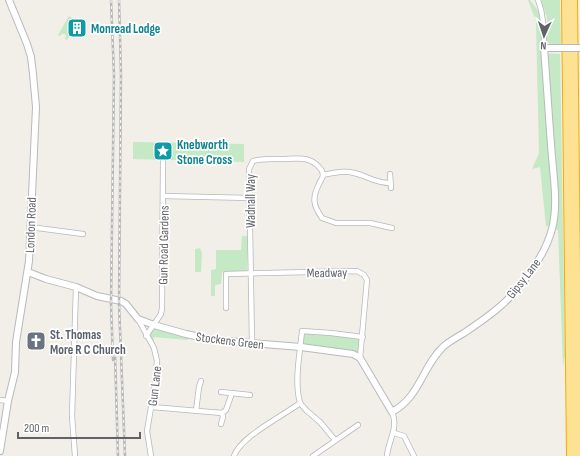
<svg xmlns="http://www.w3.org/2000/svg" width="580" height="456" viewBox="0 0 580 456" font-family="'Sofia Sans Condensed',sans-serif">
	<rect width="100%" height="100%" fill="#f1efe8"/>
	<g fill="#c5e8c5">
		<polygon points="528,0 530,0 541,15 541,53 560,54 565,356 563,365 558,230 546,226 540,167 532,169 539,153 536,21"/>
		<polygon points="541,0 560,0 561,45 549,44 547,41 547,18"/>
		<polygon points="69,16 78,22 67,40 65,39 66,36 65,34 62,34 60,36 58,35"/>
		<polygon points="133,142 244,144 244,162 133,159"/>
		<polygon points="242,236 247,236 248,237 247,270 244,272 222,272 221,284 215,285 215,296 211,296 211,270 216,269 216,250 241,250"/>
		<polygon points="200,248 202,253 201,272 195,272 195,249"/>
		<polygon points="153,329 157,329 187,337 188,340 154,337 153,343 149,335"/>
		<polygon points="304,333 333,335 359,339 358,352 302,346"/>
	</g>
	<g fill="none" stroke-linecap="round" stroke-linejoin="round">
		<defs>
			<g id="street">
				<path d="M 538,0 C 544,16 544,31 544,48"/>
				<polyline points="390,174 391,188"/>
				<path d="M 323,175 C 333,173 343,170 354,173 C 368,176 374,183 390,183"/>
				<polyline points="164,196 250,198"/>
				<polyline points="30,227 83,234"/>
				<polyline points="226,308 226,274 357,271 364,275 367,280 360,358"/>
				<polyline points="138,319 154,348 157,361 155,384 147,431 151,456"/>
				<polyline points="146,336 161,314 162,308 163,162"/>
				<path d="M 252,343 L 249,169 L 253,161 C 263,158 271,159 281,159 C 295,159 308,155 319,167 C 321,169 323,172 323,175 C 323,178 320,181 319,184 C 312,198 313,205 322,218 L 336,223 L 370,223 L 392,228"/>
				<polyline points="221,392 250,395"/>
				<polyline points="0,400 8,401"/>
				<polyline points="300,403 307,411 320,422 335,440"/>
				<polyline points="152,407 222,413"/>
				<polyline points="196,411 199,387 201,381"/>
				<polyline points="221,424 223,417 222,413 226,410 232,393"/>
				<polyline points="394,433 404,436 414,456"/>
				<polyline points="75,456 72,416 76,287"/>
				<path d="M 234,456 C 240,437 283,416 300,403 C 294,380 300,354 302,331 L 331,333 L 363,337"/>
				<polyline points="313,456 358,425"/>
				<path d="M 387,456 C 388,441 399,428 392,412"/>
			</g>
			<g id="secondary">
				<path d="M 28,272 L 46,279 L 76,287 L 97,296 L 121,301 L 126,304 L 138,319 L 154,325 L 186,334 L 214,340 L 301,347 L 353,354 L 360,358 L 392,412 C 421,396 422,366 444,346 C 450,341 457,337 464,333 C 479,323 497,311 509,298 C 527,279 545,255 552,229 C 558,206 554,181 552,157 C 549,121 547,85 544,48 L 555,48"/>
				<polyline points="0,451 8,401 15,372 16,342 29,261 36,107 33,74 31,57 27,44 9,0"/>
			</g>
			<g id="highway">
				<polyline points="566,0 571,456"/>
				<polyline points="573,0 578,456"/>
			</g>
		</defs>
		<use href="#street" stroke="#b5b8bc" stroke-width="6"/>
		<use href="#secondary" stroke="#b6babf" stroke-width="8"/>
		<use href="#highway" stroke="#f9ab00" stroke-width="10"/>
		<use href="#street" stroke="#fff" stroke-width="4.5"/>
		<use href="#secondary" stroke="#fff" stroke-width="6"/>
		<use href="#highway" stroke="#fde293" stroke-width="8"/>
		<defs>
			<g id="rail">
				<polyline points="111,0 114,75 111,304 113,360"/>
				<polyline points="119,0 121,75 119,304 125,456"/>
				<polyline points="115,354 118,456"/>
			</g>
		</defs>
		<use href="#rail" stroke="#b6b7b8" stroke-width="2.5"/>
		<use href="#rail" stroke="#fff" stroke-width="1" stroke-dasharray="3" stroke-linecap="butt"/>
		<defs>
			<polyline id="secondary-bridge" points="555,48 580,48"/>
		</defs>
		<use href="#secondary-bridge" stroke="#b6babf" stroke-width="8" stroke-linecap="butt"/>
		<use href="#secondary-bridge" stroke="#fff" stroke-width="6"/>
	</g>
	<defs>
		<symbol id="building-square" viewBox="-11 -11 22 22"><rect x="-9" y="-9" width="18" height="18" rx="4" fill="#0f9aa8" stroke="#fff"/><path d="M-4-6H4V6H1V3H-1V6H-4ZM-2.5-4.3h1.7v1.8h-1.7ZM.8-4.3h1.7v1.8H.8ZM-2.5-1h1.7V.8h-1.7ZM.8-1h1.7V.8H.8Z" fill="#fff"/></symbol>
		<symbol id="sight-square" viewBox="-11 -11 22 22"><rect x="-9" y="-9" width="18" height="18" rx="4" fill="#0f9aa8" stroke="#fff"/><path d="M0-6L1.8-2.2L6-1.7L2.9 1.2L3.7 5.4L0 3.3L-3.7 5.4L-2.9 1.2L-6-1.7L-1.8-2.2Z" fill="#fff"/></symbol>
		<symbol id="church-square" viewBox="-11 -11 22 22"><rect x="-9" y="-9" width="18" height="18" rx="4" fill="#6b7280" stroke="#fff"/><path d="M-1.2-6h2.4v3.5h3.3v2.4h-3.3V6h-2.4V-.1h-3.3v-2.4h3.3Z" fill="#fff"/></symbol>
	</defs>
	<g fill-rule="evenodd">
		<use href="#building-square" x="66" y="17" width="22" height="22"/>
		<use href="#sight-square" x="152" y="140" width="22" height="22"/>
		<use href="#church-square" x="25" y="330" width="22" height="22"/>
	</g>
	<g text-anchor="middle" stroke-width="3.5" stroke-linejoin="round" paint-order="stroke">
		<g font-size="13" font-weight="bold" fill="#0d838f" stroke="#fff" text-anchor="start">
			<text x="91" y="33">Monread Lodge</text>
			<text x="177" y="149">Knebworth<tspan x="177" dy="15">Stone Cross</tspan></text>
		</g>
		<g font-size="13" fill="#5f6368" stroke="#fff">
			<text transform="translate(250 201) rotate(-90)" y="5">Wadnall Way</text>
			<text transform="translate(30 225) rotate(-88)" y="5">London Road</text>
			<text transform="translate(163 245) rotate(-89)" y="5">Gun Road Gardens</text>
			<text transform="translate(327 272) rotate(-1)" y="5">Meadway</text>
			<text transform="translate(523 278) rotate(-52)" y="5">Gipsy Lane</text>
			<text transform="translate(230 340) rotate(7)" y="5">Stockens Green</text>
			<text transform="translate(154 386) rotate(-83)" y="5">Gun Lane</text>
		</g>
		<g font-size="13" font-weight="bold" fill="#5b616d" stroke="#fff" text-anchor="start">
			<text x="50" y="339">St. Thomas<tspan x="50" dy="15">More R C Church</tspan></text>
		</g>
	</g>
	<g transform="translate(544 36) rotate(183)" stroke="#ffffff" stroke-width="3" paint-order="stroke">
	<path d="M0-3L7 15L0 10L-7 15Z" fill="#5f6368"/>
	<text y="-6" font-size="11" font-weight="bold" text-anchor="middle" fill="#5f6368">N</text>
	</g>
	<path d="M18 432v6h122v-6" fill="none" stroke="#5f6368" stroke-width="2"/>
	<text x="24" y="432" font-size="12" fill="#5f6368" stroke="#ffffff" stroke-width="3" paint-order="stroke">200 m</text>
</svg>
